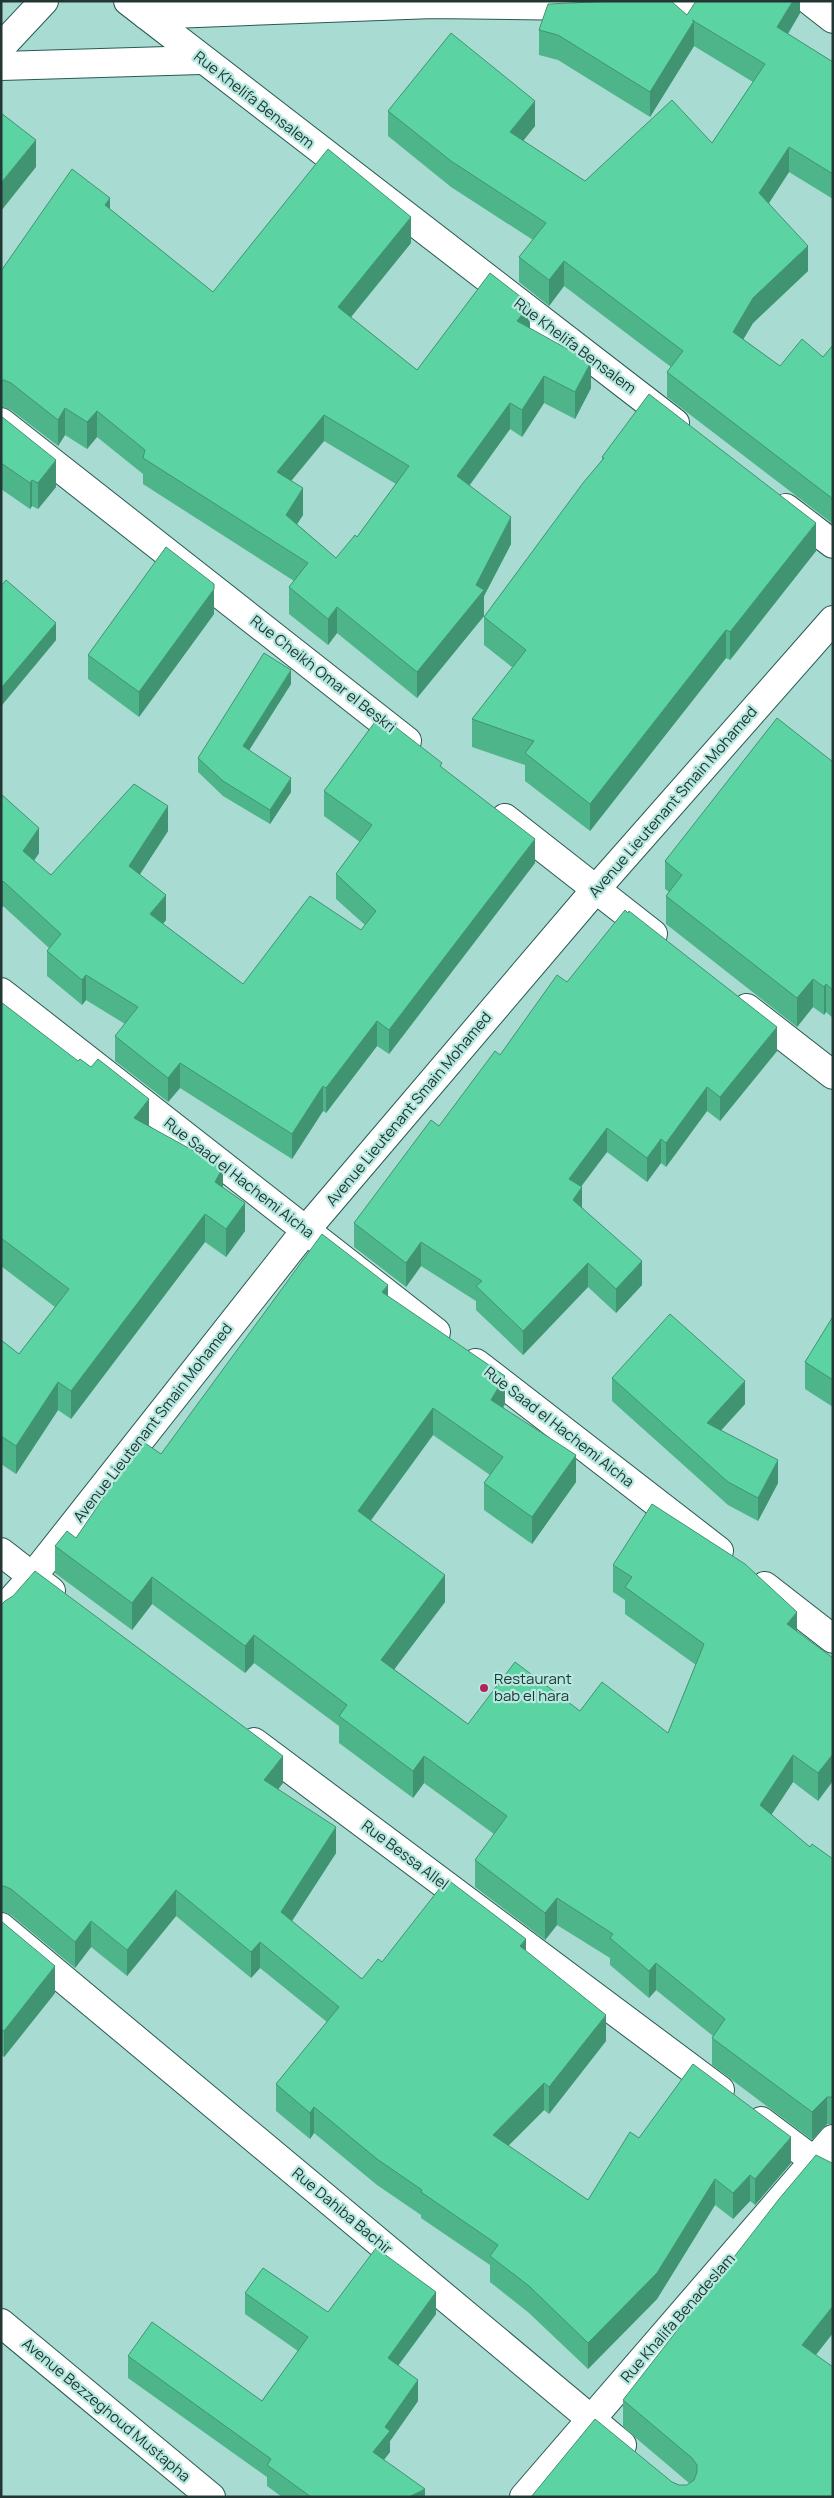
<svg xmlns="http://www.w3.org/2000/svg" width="834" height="2498" viewBox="0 0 834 2498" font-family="Manrope,sans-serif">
	<rect width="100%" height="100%" fill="#a8dbd2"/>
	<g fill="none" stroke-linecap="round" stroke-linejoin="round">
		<defs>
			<g id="minor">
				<polyline points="128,1 675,423"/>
				<polyline points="810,1 833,19"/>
				<polyline points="640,7 674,7 692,1"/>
				<polyline points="146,15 433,4 584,6"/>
				<polyline points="1,47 44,1"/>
				<polyline points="1,66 201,60"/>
				<polyline points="1,422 407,741"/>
				<polyline points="786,508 833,544"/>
				<polyline points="505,818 653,934"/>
				<polyline points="1,992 436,1332"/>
				<polyline points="747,1008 833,1075"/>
				<polyline points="476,1363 719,1551"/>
				<polyline points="1,1552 51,1591"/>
				<polyline points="765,1586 833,1639"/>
				<polyline points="254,1742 720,2090"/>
				<polyline points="1,1927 622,2445"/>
				<polyline points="761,2121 833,2175"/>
				<polyline points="524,2497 833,2139"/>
			</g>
			<g id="secondary">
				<polyline points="1,1612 32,1577 305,1231 596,889 833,620"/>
				<polyline points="1,2323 211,2497"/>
			</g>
		</defs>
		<use href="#minor" stroke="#295a53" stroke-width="30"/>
		<use href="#secondary" stroke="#295a53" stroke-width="30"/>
		<use href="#minor" stroke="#fff" stroke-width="28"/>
		<use href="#secondary" stroke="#fff" stroke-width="28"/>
	</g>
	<g fill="#4eb58b" fill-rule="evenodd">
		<polygon points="800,1 800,13 788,34 833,62 833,199 789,172 769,203 808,271 753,323 743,339 780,366 823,357 833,345 833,524 667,397 667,372 671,367 564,286 549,306 519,282 519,257 533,240 451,187 388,136 388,111 535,126 523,141 585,181 712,143 753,82 694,46 650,117 558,60 539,55 539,30 687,15"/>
		<path d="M 110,209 L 213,292 L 411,243 L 351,317 L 417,370 L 530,328 L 591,388 L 575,419 L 544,403 L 522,437 L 510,429 L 470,485 L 511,544 L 484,596 L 484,616 L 417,698 L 337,633 L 328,645 L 289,614 L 289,587 L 294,581 L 143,484 L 143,474 L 97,437 L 87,449 L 65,435 L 58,446 L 11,410 L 4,407 L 1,407 L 1,271 ZM 324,441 L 396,484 L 357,537 L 336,558 L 297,524 L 303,515 L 291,481 Z"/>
		<polygon points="1,416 56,487 38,509 32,506 30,509 1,489"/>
		<polygon points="602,457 816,551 730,660 726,658 590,831 525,781 525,765 472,747 472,719 513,668 484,645 484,617 602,460"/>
		<polygon points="1,586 56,640 2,705 1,704"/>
		<polygon points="214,614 139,717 88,679 88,655"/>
		<polygon points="291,684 249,750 291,792 270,824 223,796 198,772 198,758"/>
		<polygon points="833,762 833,1018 826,1012 824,1015 813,1007 797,1027 666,924 666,896 669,892 665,889 665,861"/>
		<polygon points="442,768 535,863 389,1054 377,1046 326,1113 323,1111 292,1159 180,1088 168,1102 115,1061 115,1036 125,1024 86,1000 82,1005 47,976 47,951 49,948 3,906 1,909 1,794 39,853 34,861 51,875 168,831 140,874 166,920 163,924 243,984 361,930 365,925 336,899 336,874 360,842 324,816 324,791"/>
		<polygon points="567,982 777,1051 720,1121 707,1111 666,1167 661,1163 647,1182 607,1152 581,1187 582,1207 642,1285 616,1313 588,1287 523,1355 476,1310 476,1301 421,1266 406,1287 354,1247 354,1223 439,1126 500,1055"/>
		<polygon points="1,1002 223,1188 245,1231 226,1257 205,1242 71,1419 58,1410 16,1474 1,1464 1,1340 19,1354 55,1307 1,1266"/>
		<polygon points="388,1296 505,1404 503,1407 576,1482 532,1544 484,1510 484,1483 490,1475 433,1435 371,1520 445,1602 394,1669 468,1724 580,1711 668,1733 696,1665 625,1614 625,1600 613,1592 613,1565 797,1632 833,1658 818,1801 793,1782 771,1815 810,1847 833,1859 833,2124 827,2124 812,2140 712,2065 712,2038 713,2036 656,1990 649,1998 610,1965 610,1958 557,1925 545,1940 475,1887 475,1860 494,1834 424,1783 413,1798 339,1743 339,1726 254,1663 245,1673 152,1604 132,1630 55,1573 55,1546 76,1538 161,1454"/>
		<polygon points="833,1319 833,1407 805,1389 805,1362"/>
		<polygon points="612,1378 745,1404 721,1430 778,1483 758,1521 728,1505 612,1401"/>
		<polygon points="1,1605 283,1783 278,1789 336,1853 292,1921 362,1979 382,1962 526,1951 606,2041 549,2114 544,2110 508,2146 588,2200 639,2138 791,2163 755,2205 750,2201 733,2219 715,2205 657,2299 588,2369 529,2313 490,2282 490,2265 421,2218 421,2215 377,2185 314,2133 310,2139 276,2111 276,2084 327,2022 260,1968 251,1978 176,1916 127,1976 91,1947 75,1968 11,1915 4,1912 1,1912"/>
		<polygon points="1,1921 55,1993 4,2057 1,2055"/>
		<polygon points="832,2163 833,2163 833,2333 816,2355 833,2497 531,2497 672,2482 679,2485 687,2485 689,2483 623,2427 623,2400"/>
		<polygon points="245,2293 328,2312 436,2314 398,2366 418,2401 390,2441 390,2452 384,2460 425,2497 282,2497 267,2486 267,2477 128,2378 128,2356 262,2401 298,2351 245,2314"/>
	</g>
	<g fill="#409471">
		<polygon points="793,1 800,1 800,13 777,52 777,27"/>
		<polygon points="694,21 694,46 650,117 650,92"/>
		<polygon points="535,101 535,126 510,157 510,132"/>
		<polygon points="36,140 36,167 1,211 1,183"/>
		<polygon points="789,147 789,172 759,218 759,193"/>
		<polygon points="110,198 110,224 105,205"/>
		<polygon points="411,217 411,243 338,333 338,307"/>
		<polygon points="808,246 808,271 753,323 733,357 733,332 753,298"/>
		<polygon points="564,261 564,286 549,306 549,280"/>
		<polygon points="530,304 530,330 517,321"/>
		<polygon points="591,362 591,388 575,419 575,392"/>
		<polygon points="544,376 544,403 522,437 522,410"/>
		<polygon points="510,403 510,429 457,502 457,476"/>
		<polygon points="65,408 65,435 58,446 58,420"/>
		<polygon points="97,411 97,437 87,449 87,422"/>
		<polygon points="324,415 324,441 277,498 277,472"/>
		<polygon points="56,460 56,487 38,509 38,483"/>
		<polygon points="32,480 32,506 30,509 30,483"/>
		<polygon points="303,488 303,515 286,541 286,515"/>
		<polygon points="511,517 511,544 484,596 484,616 417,698 417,672 476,585"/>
		<polygon points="816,523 816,551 730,660 730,632"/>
		<polygon points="214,589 214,614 139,717 139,692"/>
		<polygon points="337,607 337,633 328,645 328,619"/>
		<polygon points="56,623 56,640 2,705 2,687"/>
		<polygon points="726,630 726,658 590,831 590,804"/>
		<polygon points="291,670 291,684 243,760 243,746"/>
		<polygon points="291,778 291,792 270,824 270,810"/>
		<polygon points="168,806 168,831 129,891 129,866"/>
		<polygon points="39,828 39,853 23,876 23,851"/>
		<polygon points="535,839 535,863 389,1054 389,1030"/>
		<polygon points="3,881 3,906 1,909 1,884"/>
		<polygon points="166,895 166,920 150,939 150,914"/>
		<polygon points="86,975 86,1000 82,1005 82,980"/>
		<polygon points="813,979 813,1007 797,1027 797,998"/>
		<polygon points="826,984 826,1012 824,1015 824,987"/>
		<polygon points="377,1021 377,1046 326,1113 326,1088"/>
		<polygon points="777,1027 777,1051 720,1121 720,1097"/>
		<polygon points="180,1063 180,1088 168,1102 168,1078"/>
		<polygon points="323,1086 323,1111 292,1159 292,1134"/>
		<polygon points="707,1087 707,1111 666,1167 666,1143"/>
		<polygon points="149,1099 149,1127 134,1118"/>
		<polygon points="607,1128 607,1152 569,1202 569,1179"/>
		<polygon points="661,1139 661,1163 647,1182 647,1158"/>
		<polygon points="223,1167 223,1194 215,1182"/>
		<polygon points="582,1187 582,1211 573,1200"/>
		<polygon points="245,1203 245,1231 226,1257 226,1229"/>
		<polygon points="205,1214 205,1242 71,1419 71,1391"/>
		<polygon points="421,1242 421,1266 406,1287 406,1263"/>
		<polygon points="642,1261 642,1285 616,1313 616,1289"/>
		<polygon points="588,1263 588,1287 523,1355 523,1331"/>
		<polygon points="388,1285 388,1312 382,1292"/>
		<polygon points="505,1376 505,1404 491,1427 491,1400"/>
		<polygon points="745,1381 745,1404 707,1446 707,1423"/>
		<polygon points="58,1382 58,1410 16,1474 16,1446"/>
		<polygon points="433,1408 433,1435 358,1538 358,1511"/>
		<polygon points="576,1455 576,1482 532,1544 532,1517"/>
		<polygon points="778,1460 778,1483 758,1521 758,1498"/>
		<polygon points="445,1575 445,1602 381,1687 381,1660"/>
		<polygon points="152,1577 152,1604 132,1630 132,1603"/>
		<polygon points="797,1612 797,1639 787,1624"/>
		<polygon points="254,1635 254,1663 245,1673 245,1646"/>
		<polygon points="833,1754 833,1781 818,1801 818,1773"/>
		<polygon points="793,1755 793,1782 760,1832 760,1805"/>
		<polygon points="283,1756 283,1783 264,1807 264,1780"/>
		<polygon points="424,1756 424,1783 413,1798 413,1771"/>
		<polygon points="336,1827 336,1853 281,1938 281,1912"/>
		<polygon points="176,1890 176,1916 127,1976 127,1950"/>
		<polygon points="557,1898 557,1925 545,1940 545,1913"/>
		<polygon points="91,1921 91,1947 75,1968 75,1942"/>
		<polygon points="526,1939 526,1965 520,1946"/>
		<polygon points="260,1942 260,1968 251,1978 251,1952"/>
		<polygon points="656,1963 656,1990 649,1998 649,1971"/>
		<polygon points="55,1966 55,1993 4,2057 4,2031"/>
		<polygon points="606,2015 606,2041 549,2114 549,2087"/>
		<polygon points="544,2083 544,2110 493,2161 493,2135"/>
		<polygon points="827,2097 827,2124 812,2140 812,2112"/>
		<polygon points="314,2107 314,2133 310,2139 310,2113"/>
		<polygon points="791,2137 791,2163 755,2205 755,2179"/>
		<polygon points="750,2175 750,2201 733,2219 733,2193"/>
		<polygon points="715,2179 715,2205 657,2299 588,2369 588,2343"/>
		<polygon points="436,2292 436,2314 388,2379 388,2358"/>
		<polygon points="833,2306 833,2333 802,2372 802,2345"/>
		<polygon points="418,2380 418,2401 390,2441 390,2452 373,2473 373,2452 385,2427"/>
		<polygon points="425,2489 425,2497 409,2497"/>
	</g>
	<g fill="#5bd3a2" stroke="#409471" fill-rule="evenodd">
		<polygon points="614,1 671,1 687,15 696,1 793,1 777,27 833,62 833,174 789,147 759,193 808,246 753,298 733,332 780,366 802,339 823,357 833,345 833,499 667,372 683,351 564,261 549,280 519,257 546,223 451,161 388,111 451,33 535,101 510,132 585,181 672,100 712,143 765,64 692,20 694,21 650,92 558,35 539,30 548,4"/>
		<polygon points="1,113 36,140 1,183"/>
		<path d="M 328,149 L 411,217 L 338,307 L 417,370 L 490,273 L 530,304 L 517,321 L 591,362 L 575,392 L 544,376 L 522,410 L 510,403 L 457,476 L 511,517 L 476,585 L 484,590 L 417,672 L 337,607 L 328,619 L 289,587 L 308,563 L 143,458 L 145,450 L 97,411 L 87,422 L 65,408 L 58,420 L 11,383 L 4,380 L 1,381 L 1,271 L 72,169 L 110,198 L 105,205 L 213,292 ZM 324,415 L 409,466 L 357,537 L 355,535 L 336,558 L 286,515 L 303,488 L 277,472 Z"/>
		<polygon points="649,394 816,523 730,632 726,630 590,804 525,753 534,741 472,719 526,650 484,617 583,483 604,458 602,457"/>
		<polygon points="1,416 56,460 38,483 32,480 30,483 1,463"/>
		<polygon points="166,547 214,584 214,589 139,692 88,655"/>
		<polygon points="6,580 56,623 2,687 1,686 1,586"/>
		<polygon points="264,653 291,670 243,746 291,778 270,810 223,781 198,758"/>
		<polygon points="380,715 442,763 440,766 535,839 389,1030 377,1021 326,1088 323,1086 292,1134 180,1063 168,1078 115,1036 138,1007 86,975 82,980 47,951 61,934 3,881 1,884 1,794 39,828 23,851 51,875 134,784 168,806 129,866 166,895 150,914 243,984 310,896 361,930 376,911 336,874 372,825 324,791"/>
		<polygon points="777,718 833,762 833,990 826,984 824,987 813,979 797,998 666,896 682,875 665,861"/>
		<polygon points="625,910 628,913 629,911 777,1027 720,1097 707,1087 666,1143 661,1139 647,1158 607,1128 569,1179 582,1187 573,1200 642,1261 616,1289 588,1263 523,1331 476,1286 482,1281 421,1242 406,1263 354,1223 431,1120 439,1126 495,1051 500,1055 557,975 567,982"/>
		<polygon points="1,1002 78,1061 80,1059 91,1067 98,1059 149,1099 134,1118 223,1167 215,1182 245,1203 226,1229 205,1214 71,1391 58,1382 16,1446 1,1436 1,1340 19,1354 69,1289 1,1238 1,1159 2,1158 1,1157"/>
		<polygon points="322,1234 388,1285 382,1292 505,1376 491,1400 576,1455 532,1517 484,1483 503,1457 433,1408 358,1511 445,1575 381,1660 468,1724 515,1662 580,1711 602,1682 668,1733 704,1644 625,1587 632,1577 613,1565 652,1504 745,1564 797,1612 787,1624 833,1658 833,1754 818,1773 793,1755 760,1805 810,1847 812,1844 833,1859 833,2097 827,2097 812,2112 712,2038 725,2019 656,1963 649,1971 610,1938 613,1934 557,1898 545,1913 475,1860 507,1816 424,1756 413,1771 339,1716 347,1705 254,1635 245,1646 152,1577 132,1603 55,1546 67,1531 76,1538 142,1441 161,1454"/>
		<polygon points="670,1314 745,1381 707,1423 778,1460 758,1498 728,1482 612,1378"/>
		<polygon points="832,1318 833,1319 833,1380 805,1362"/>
		<polygon points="35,1571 283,1756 264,1780 336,1827 281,1912 362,1979 378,1959 382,1962 447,1879 526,1939 520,1946 606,2015 549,2087 544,2083 493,2135 588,2200 630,2132 639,2138 693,2064 791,2137 755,2179 750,2175 733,2193 715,2179 657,2273 588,2343 529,2286 490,2256 498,2245 421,2192 422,2190 377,2159 314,2107 310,2113 276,2084 339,2007 260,1942 251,1952 176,1890 127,1950 91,1921 75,1942 11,1889 4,1886 1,1886 1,1605 5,1601 13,1596"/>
		<polygon points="1,1921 55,1966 4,2031 1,2029"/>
		<polygon points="816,2155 832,2163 833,2163 833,2306 802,2345 833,2367 833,2497 531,2497 595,2419 672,2482 679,2485 687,2485 694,2480 697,2472 697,2465 692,2458 623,2400 779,2199"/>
		<polygon points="376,2248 436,2292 388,2358 418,2380 385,2427 390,2431 373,2452 425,2489 409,2497 311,2497 267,2465 271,2459 128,2356 152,2322 262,2401 308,2337 245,2293 263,2268 328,2312"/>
	</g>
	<circle fill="#b2245b" stroke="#b5e8df" stroke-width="2" cx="484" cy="1688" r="5"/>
	<g text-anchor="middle" stroke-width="4.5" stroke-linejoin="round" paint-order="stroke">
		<g font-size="15" fill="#223733" stroke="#b5e8df">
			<text transform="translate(254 100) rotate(38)" y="5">Rue Khelifa Bensalem</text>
			<text transform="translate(575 346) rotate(37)" y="5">Rue Khelifa Bensalem</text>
			<text transform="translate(323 674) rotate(38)" y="5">Rue Cheikh Omar el Beskri</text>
			<text transform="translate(673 802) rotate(-49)" y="5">Avenue Lieutenant Smain Mohamed</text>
			<text transform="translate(409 1109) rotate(-50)" y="5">Avenue Lieutenant Smain Mohamed</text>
			<text transform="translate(239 1178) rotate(38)" y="5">Rue Saad el Hachemi Aicha</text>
			<text transform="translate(153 1423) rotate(-52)" y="5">Avenue Lieutenant Smain Mohamed</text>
			<text transform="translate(559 1427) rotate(38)" y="5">Rue Saad el Hachemi Aicha</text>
			<text transform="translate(405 1855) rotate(37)" y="5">Rue Bessa Allel</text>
			<text transform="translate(342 2211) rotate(40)" y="5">Rue Dahiba Bachir</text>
			<text transform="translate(678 2318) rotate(-49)" y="5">Rue Khalifa Benadeslam</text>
			<text transform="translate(106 2410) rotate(40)" y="5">Avenue Bezzeghoud Mustapha</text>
		</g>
		<g font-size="15" fill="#223733" stroke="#b5e8df" text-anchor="start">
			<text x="494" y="1684">Restaurant<tspan x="494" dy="17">bab el hara</tspan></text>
		</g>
	</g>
	<rect width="834" height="2498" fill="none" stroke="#223733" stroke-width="5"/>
</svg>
